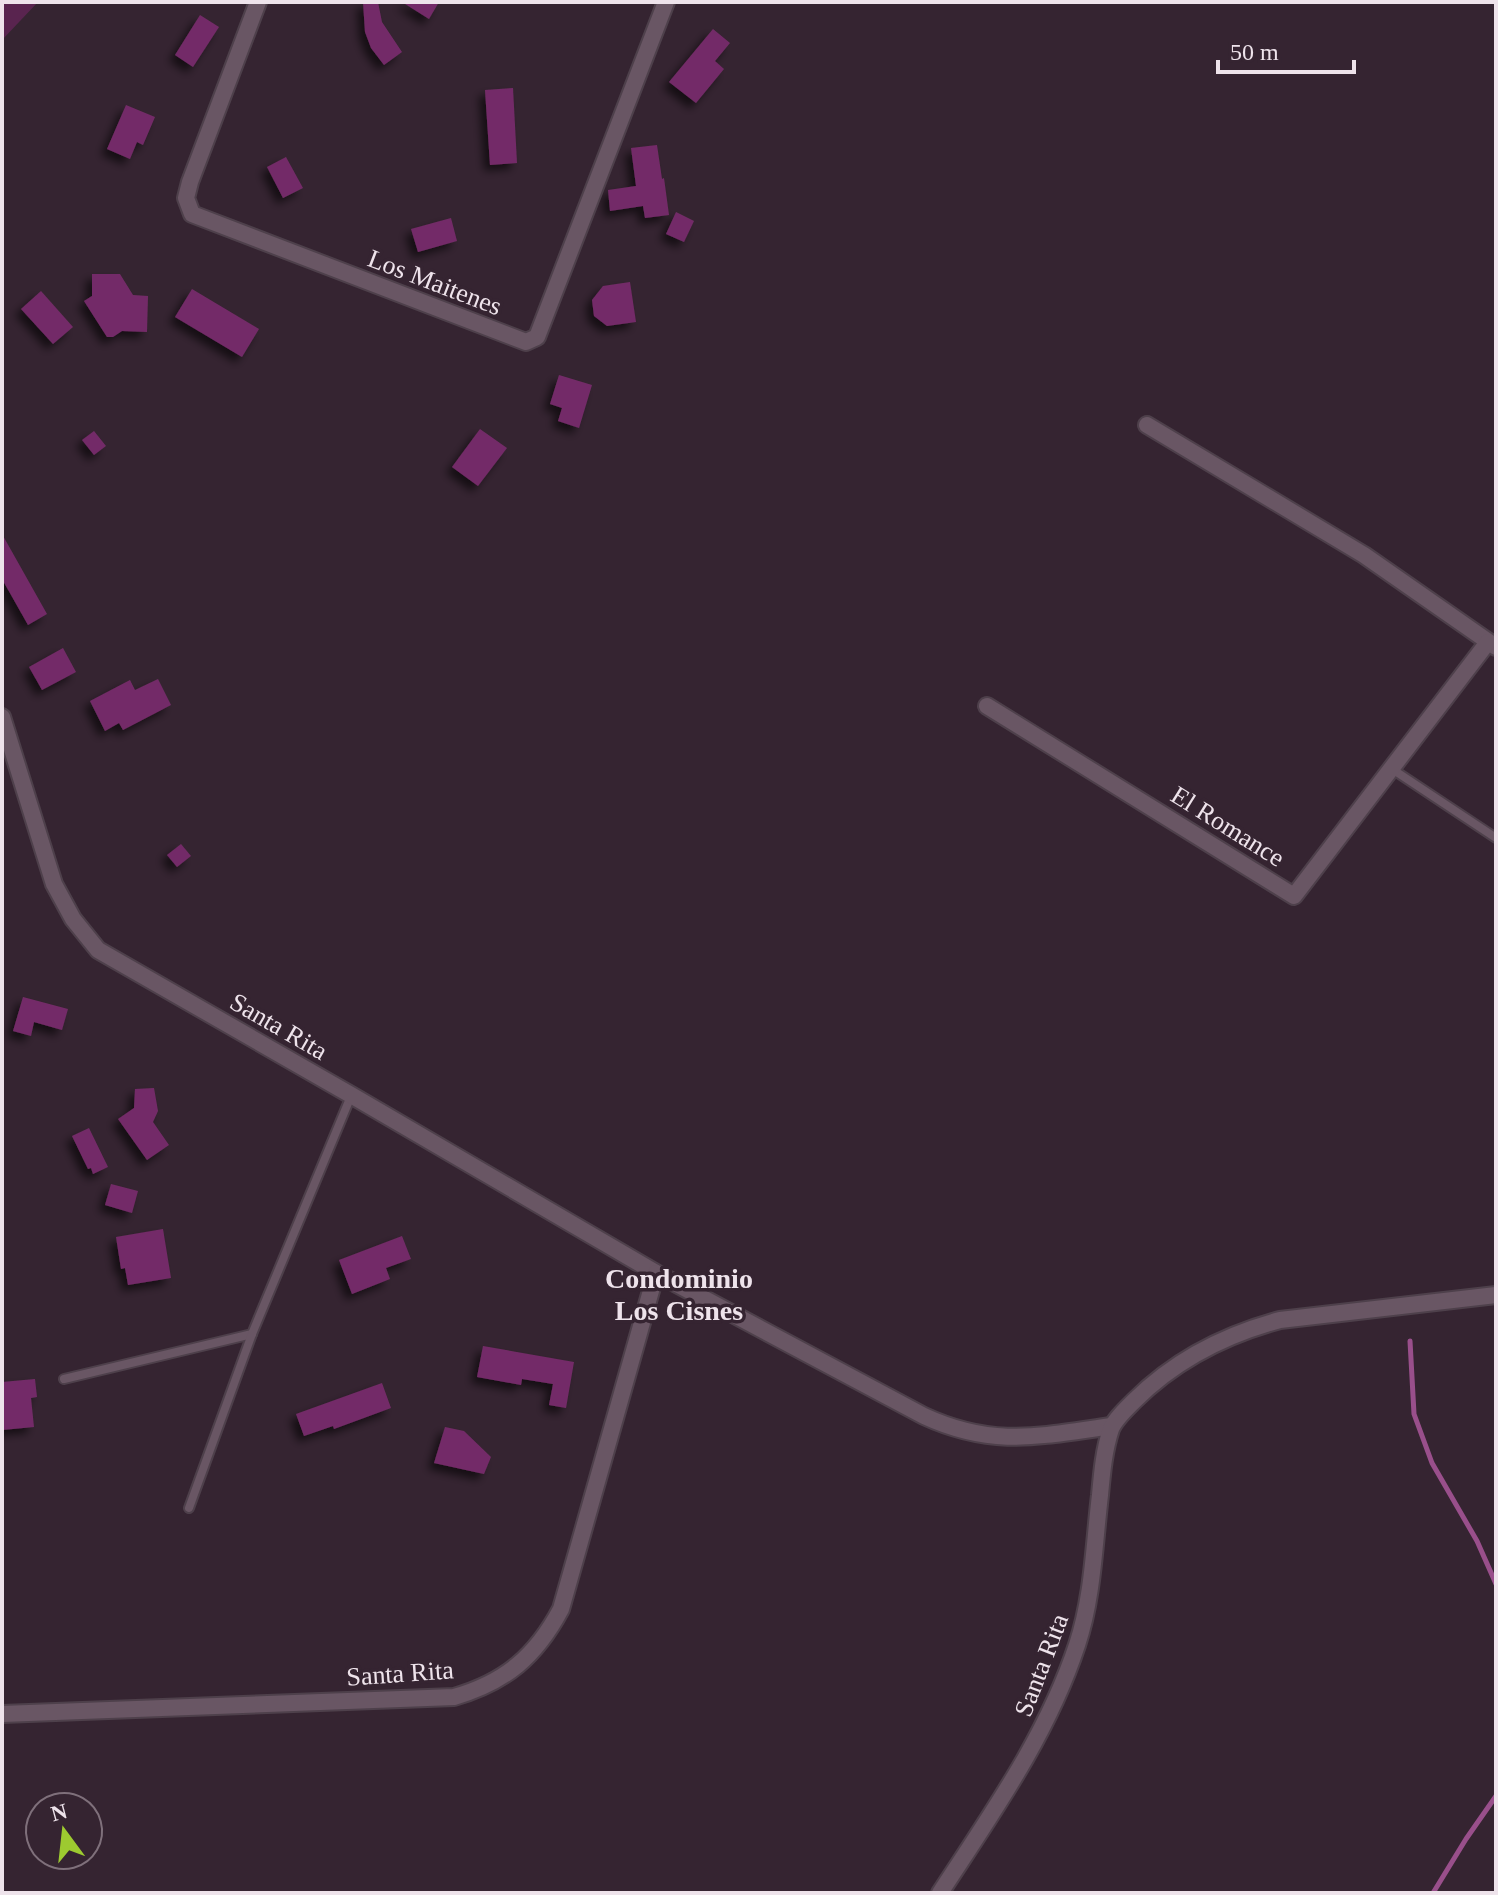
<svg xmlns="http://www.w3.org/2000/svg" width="1498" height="1895" viewBox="0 0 1498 1895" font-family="Georgia,serif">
	<defs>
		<filter id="shadow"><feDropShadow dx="-6" dy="6" stdDeviation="4" flood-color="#0009"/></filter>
	</defs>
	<rect width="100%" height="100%" fill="#352431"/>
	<polygon fill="#59244f" points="2,2 38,2 2,40"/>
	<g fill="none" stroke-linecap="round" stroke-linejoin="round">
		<g stroke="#994f8b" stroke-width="5">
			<polyline points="1410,1341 1414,1414 1432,1463 1477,1541 1496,1584"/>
			<polyline points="1433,1893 1466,1839 1496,1796"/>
		</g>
	</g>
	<g fill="#732c67" filter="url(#shadow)">
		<polygon points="363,2 378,2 382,22 402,52 384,65 371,48 365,32"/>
		<polygon points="402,2 439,2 429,19"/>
		<polygon points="200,15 219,27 193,67 175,55"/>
		<polygon points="713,29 730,43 715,61 724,69 696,103 669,82"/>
		<polygon points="513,88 517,163 490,165 485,90"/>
		<polygon points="126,105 155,117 143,145 137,142 130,159 107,149"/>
		<polygon points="657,145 662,179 664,178 669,215 645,218 643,206 610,211 608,190 636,186 631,148"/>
		<polygon points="286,157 303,188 283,198 267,167"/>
		<polygon points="676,212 694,221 684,242 666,234"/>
		<polygon points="451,218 457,241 418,252 411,229"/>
		<polygon points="92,274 120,274 133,295 148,296 147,332 122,331 113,337 107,337 84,301 92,296"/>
		<polygon points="630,282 636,322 607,326 594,316 592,300 603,286"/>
		<polygon points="192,289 259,329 242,357 175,317"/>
		<polygon points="41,291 73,327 53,344 21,309"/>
		<polygon points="559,375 592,385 579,428 558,421 562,408 550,404"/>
		<polygon points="480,429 507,448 478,486 452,467"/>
		<polygon points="94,431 106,446 94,455 82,440"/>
		<polygon points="2,534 47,614 28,625 2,579"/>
		<polygon points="63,648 76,672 42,690 29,667"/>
		<polygon points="158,679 171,705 123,730 119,723 105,731 90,701 130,680 135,690"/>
		<polygon points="181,844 191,856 177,867 167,855"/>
		<polygon points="23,997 68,1009 62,1030 34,1022 31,1036 13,1031"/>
		<polygon points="154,1088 158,1111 153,1122 169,1145 147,1160 118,1119 134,1108 135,1089"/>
		<polygon points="89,1128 108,1167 93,1174 91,1168 88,1169 72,1136"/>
		<polygon points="111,1184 138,1191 132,1213 105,1205"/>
		<polygon points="163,1229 171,1278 128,1285 125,1268 121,1269 116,1237"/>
		<polygon points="402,1236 411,1259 386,1268 390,1279 352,1294 339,1260"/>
		<polygon points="483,1346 574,1362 566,1408 549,1405 553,1384 522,1379 521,1385 477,1377"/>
		<polygon points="35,1379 37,1397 31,1398 34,1427 2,1430 2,1382"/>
		<polygon points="382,1383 391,1408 334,1429 333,1426 304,1436 296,1414"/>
		<polygon points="445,1427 464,1431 491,1457 484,1474 434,1463"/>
	</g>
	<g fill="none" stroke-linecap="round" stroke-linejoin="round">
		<defs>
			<g id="lane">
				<polyline points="1392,769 1496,838"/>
				<polyline points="64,1379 252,1334"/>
				<polyline points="189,1508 252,1334 351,1096"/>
			</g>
			<g id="street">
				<polyline points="258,2 190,182 186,198 192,214 526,342 537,337 666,2"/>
				<polyline points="1147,425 1364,555 1496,647"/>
				<polyline points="987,706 1294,896 1488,642"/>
				<path d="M 2,717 L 54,884 L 73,919 L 98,950 L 351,1095 L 656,1273 L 924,1416 C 993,1448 1040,1436 1112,1426"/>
				<path d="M 2,1714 L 454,1697 C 506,1682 536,1656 561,1609 L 656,1273"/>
				<path d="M 940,1893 C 992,1813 1047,1736 1077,1645 C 1093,1597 1094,1545 1100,1495 C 1102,1473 1104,1450 1111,1429 C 1115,1419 1126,1409 1134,1401 C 1175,1360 1224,1335 1280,1320 L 1496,1295"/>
			</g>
		</defs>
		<use href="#lane" stroke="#4e404b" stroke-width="12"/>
		<use href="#street" stroke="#4e404b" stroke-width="20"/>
		<use href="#lane" stroke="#695664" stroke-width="8"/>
		<use href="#street" stroke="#695664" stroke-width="16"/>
	</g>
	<g text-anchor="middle" stroke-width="7" stroke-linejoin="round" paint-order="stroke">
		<g font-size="26" fill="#eee3eb" stroke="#352431">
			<text transform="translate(435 282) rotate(21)" y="9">Los Maitenes</text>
			<text transform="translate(1228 826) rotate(32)" y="9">El Romance</text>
			<text transform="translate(279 1026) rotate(30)" y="9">Santa Rita</text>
			<text transform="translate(1041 1665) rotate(-69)" y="9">Santa Rita</text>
			<text transform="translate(400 1673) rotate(-4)" y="9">Santa Rita</text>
		</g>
		<g font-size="28" font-weight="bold" fill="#eee3eb" stroke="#352431">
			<text x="679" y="1288">Condominio<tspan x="679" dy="32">Los Cisnes</tspan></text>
		</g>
	</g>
	<rect width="1498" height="1895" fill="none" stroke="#eee3eb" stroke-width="8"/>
	<g transform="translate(64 1831) rotate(345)"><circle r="38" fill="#352431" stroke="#7f707b" stroke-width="2"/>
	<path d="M0-6L14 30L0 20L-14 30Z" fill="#9dca30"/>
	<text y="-12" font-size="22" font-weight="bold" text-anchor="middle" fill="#eee3eb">N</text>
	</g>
	<path d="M1218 60v12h136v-12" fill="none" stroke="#eee3eb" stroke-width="4"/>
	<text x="1230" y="60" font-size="24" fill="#eee3eb" stroke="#352431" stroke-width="6" paint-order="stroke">50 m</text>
</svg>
